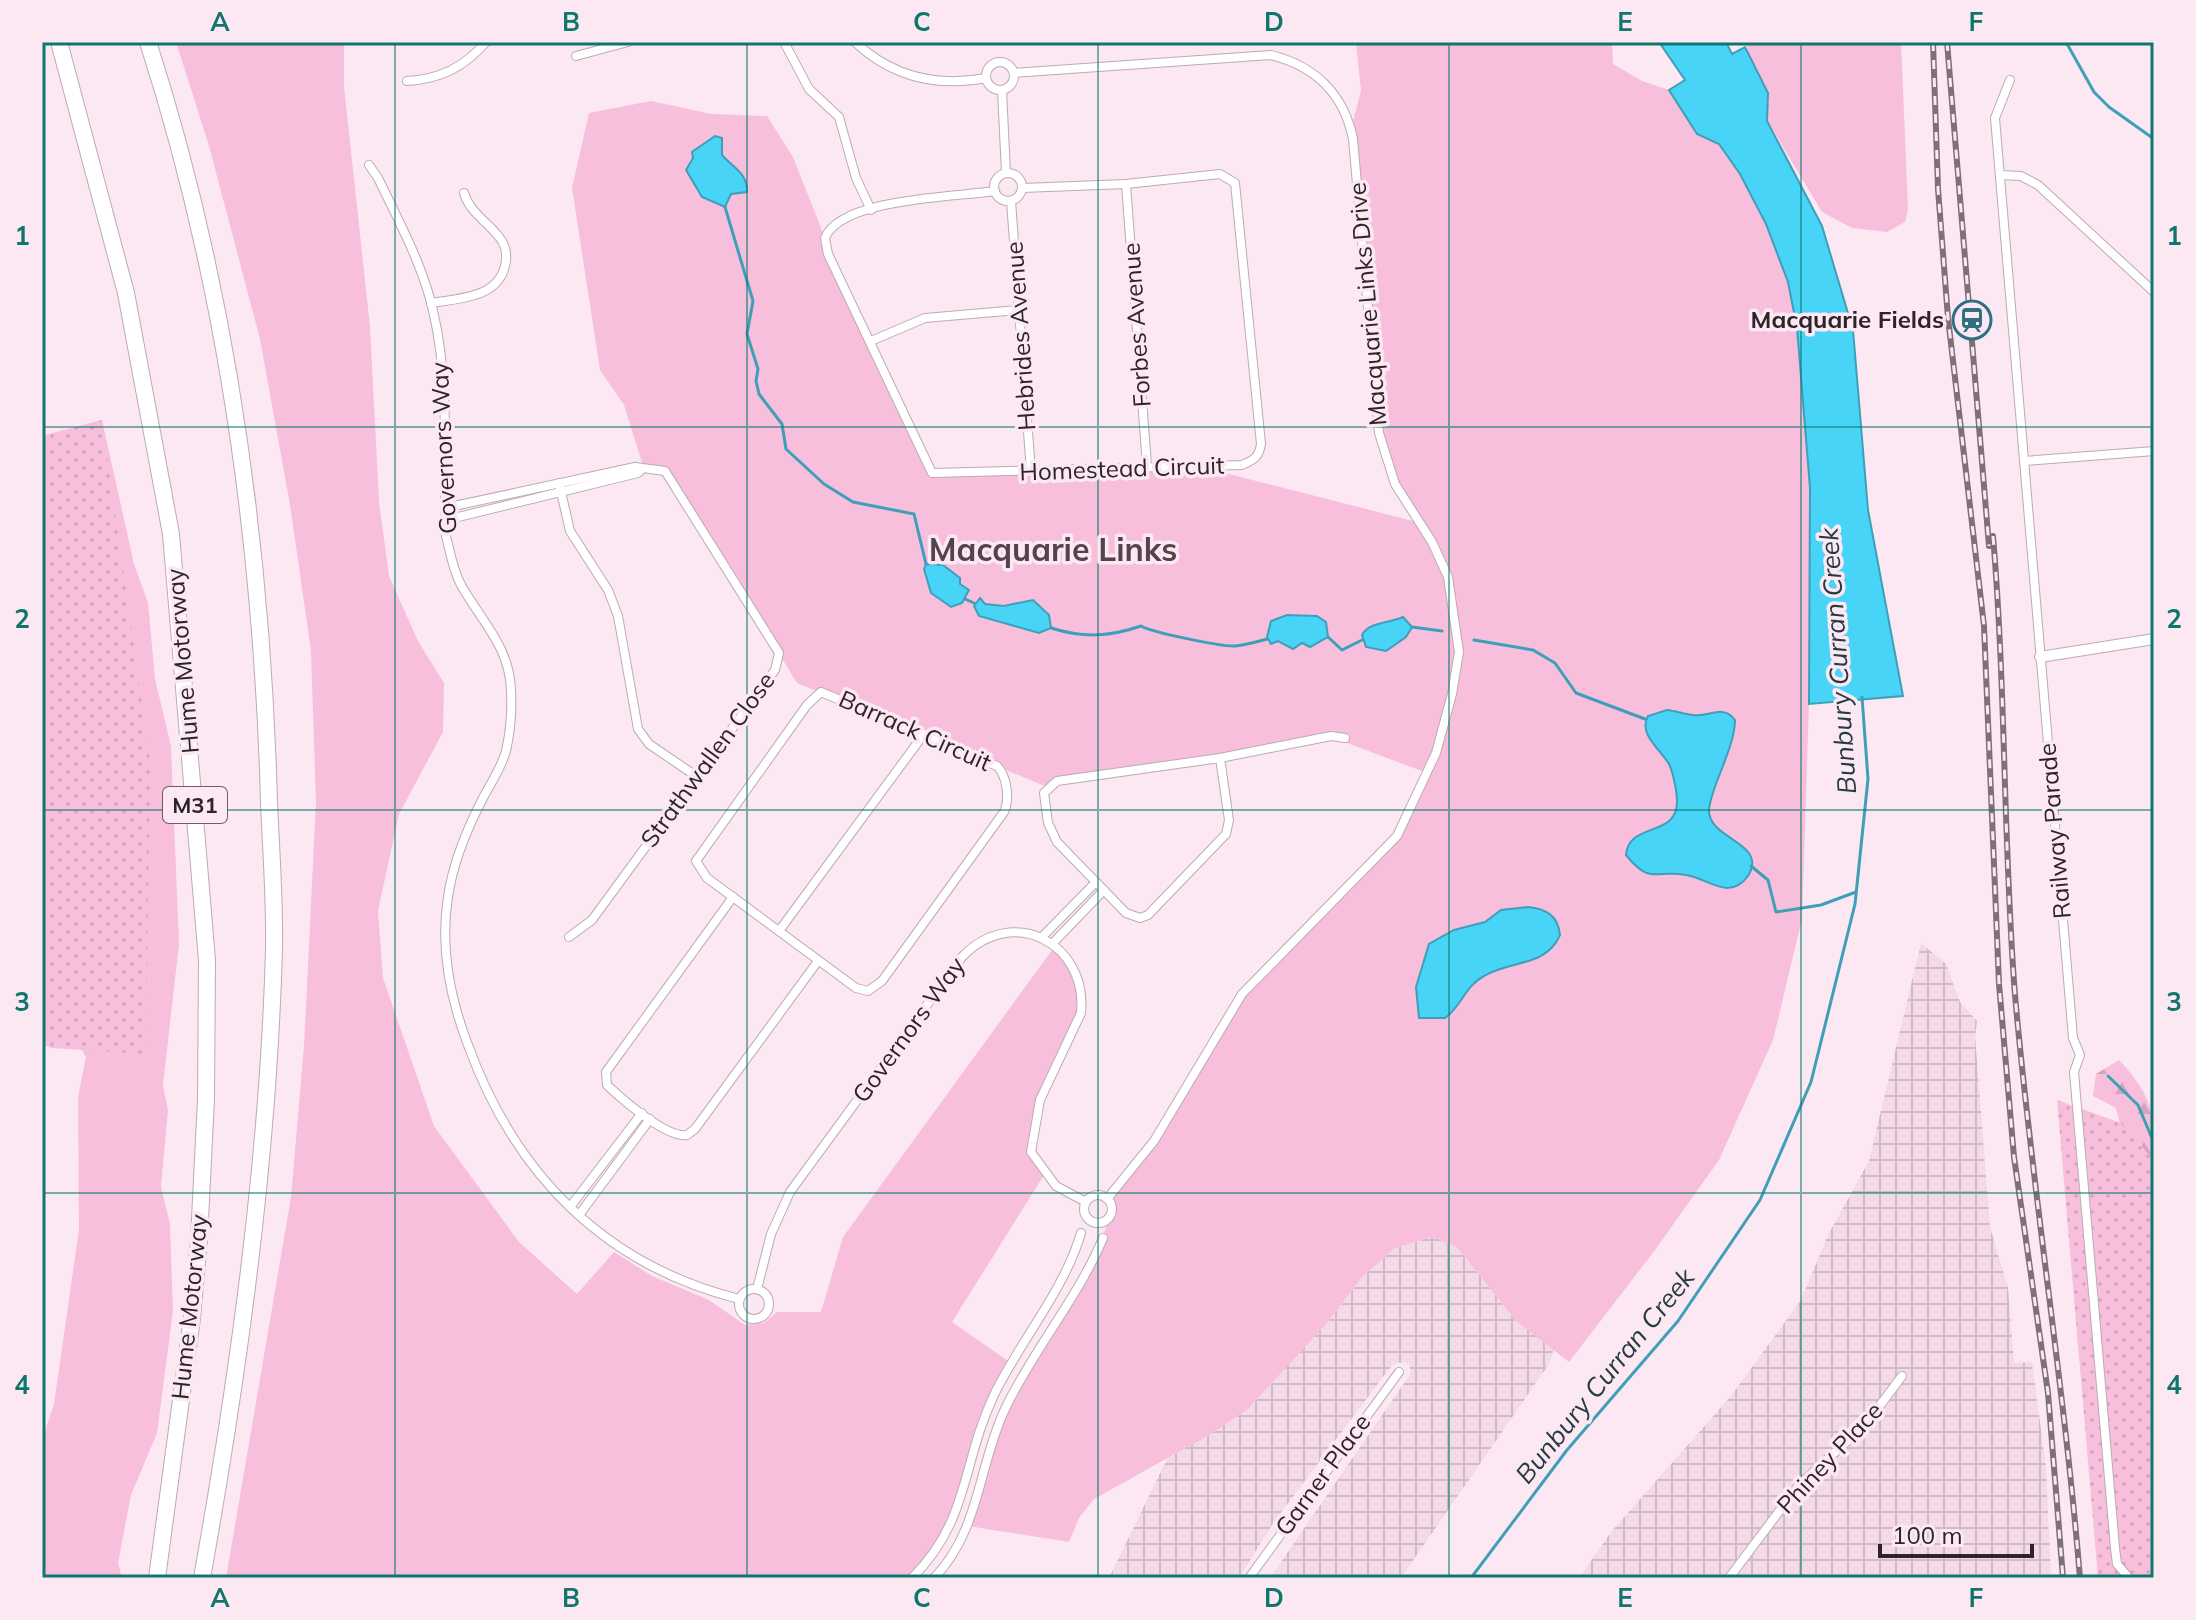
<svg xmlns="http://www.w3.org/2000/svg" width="2196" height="1620" viewBox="0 0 2196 1620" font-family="Mulish,sans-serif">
	<defs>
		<pattern id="industrial-grid" width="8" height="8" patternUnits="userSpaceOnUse" patternTransform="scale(2)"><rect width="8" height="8" fill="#f4d9e6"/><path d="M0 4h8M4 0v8" fill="none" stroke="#d1bac5"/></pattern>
		<pattern id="forest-firs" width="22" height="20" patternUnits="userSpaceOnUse" patternTransform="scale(2)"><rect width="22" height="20" fill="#f7bfdc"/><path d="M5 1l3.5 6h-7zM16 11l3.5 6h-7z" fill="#d4a4bd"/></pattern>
		<pattern id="park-dots" width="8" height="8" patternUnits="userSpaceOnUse" patternTransform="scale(2)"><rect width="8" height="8" fill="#f7bfdc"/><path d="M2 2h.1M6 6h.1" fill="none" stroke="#d4a4bd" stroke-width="1.8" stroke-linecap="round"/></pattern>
	</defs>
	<rect width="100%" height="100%" fill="#fce8f2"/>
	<g fill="url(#industrial-grid)">
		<polygon points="1921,943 1946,964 1960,1002 1977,1021 1975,1036 1990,1227 2008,1288 2014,1363 2032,1362 2046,1468 2051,1578 1579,1578 1611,1532 1731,1396 1801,1300 1828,1235 1869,1161"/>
		<polygon points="1432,1237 1457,1246 1516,1321 1554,1349 1549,1364 1401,1578 1270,1578 1411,1373 1409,1364 1404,1362 1394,1364 1389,1369 1274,1522 1239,1578 1109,1578 1167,1459 1248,1409 1331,1318 1362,1277 1395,1248"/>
	</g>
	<g fill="#f7bfdc">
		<polygon points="176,42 344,42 344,86 370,327 379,502 389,576 418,641 444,683 443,732 399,814 378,911 383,978 434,1126 519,1242 577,1294 614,1252 652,1276 709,1300 745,1325 764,1323 777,1312 821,1312 843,1237 1055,946 1069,961 1084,998 1040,1100 1031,1152 1044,1175 952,1322 1008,1361 976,1439 956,1515 913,1578 226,1578 291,1197 304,1046 316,802 311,651 290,505 260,339 209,146"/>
		<polygon points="1356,42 1612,42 1613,64 1642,81 1669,90 1697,134 1719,144 1740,174 1766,224 1788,282 1797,328 1810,488 1809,704 1802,919 1773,1040 1719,1160 1655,1250 1569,1362 1516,1321 1457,1247 1432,1237 1395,1248 1362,1277 1328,1322 1248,1409 1209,1435 1094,1499 1079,1518 1069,1542 968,1526 1009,1400 1094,1259 1113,1210 1107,1199 1138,1165 1243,994 1397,838 1416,807 1427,773 1331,737 1057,781 1047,787 797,683 666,471 644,469 624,405 600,370 572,188 589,113 651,101 712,114 767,116 793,157 825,238 931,472 1198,466 1421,523 1395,483 1383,454 1351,129 1361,91"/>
		<polygon points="1746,42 1901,42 1908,209 1905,222 1887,232 1852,228 1822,212 1767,120 1768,93 1748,55"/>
		<polygon points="102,420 134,564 148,603 155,679 171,746 179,944 163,1085 168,1110 161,1187 170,1224 173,1311 157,1433 131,1495 118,1563 122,1578 42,1578 42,1440 54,1404 79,1230 78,1097 86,1057 77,1041 42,1008 42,436"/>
	</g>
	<path fill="url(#forest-firs)" d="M 2119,1060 C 2164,1107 2154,1132 2154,1194 L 2127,1152 L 2116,1108 L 2093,1096 L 2096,1074 Z"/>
	<g fill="url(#park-dots)">
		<polygon points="102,420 150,762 146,1054 51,1048 42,1044 42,436"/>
		<polygon points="2057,1100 2121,1123 2154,1160 2154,1578 2098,1578"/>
	</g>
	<g fill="#47d4f7" stroke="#3f9fb9" stroke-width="2">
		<polygon points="1659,42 1726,42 1732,54 1745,47 1768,93 1767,121 1822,226 1853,330 1868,510 1903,696 1809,704 1810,488 1797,328 1788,282 1766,224 1740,174 1719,144 1697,134 1669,90 1685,80"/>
		<path d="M 715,136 L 722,138 L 722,155 C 732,167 748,173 747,192 L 731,194 L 725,207 L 702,197 L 686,170 L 693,158 L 692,152 Z"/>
		<polygon points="926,564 943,565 960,578 960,584 969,590 962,603 951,607 931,593 924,569"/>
		<polygon points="980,598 985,604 1004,606 1033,600 1049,615 1051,628 1039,633 979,616 974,606"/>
		<polygon points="1287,615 1317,616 1326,622 1328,637 1310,647 1302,643 1293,649 1278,641 1271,644 1267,637 1271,621"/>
		<path d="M 1403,617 L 1412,627 L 1406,637 L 1386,651 L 1366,647 L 1362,635 C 1369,622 1387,624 1403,617 Z"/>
		<path d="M 1667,710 C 1676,711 1684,714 1693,715 C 1709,718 1722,703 1735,720 C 1735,747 1711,787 1709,809 C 1707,840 1769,842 1748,876 C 1743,883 1736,888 1727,888 C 1713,887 1700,877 1686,875 C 1655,869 1651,886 1626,855 C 1629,821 1678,838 1677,801 C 1677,792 1673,772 1669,764 C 1660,749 1638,734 1648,716 Z"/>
		<path d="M 1528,907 C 1547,909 1558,916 1560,935 C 1546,967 1511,960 1484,976 C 1465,986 1461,1007 1445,1018 L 1419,1018 L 1416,987 L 1429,944 L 1454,930 L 1485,922 L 1501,910 Z"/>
	</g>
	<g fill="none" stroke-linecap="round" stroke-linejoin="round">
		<g stroke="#3f9fb9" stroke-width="3">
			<polyline points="2066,42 2094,92 2109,107 2154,139"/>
			<polyline points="725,207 753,301 747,334 758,369 756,381 759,394 782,424 786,449 824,484 853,502 914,514 926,564"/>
			<polyline points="965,599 974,603"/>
			<polyline points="1412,627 1442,631"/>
			<path d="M 1051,628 C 1083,638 1109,637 1141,626 C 1151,632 1222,647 1235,646 C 1246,645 1256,642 1267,639"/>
			<polyline points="1328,637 1342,650 1362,640"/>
			<polyline points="1474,640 1533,650 1555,663 1576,693 1645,719"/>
			<polyline points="1751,866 1768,880 1776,912 1821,905 1856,892"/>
			<polyline points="2108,1076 2138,1105 2154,1143"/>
			<polyline points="1471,1578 1567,1450 1678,1321 1760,1200 1811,1082 1855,904 1868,779 1862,697"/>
		</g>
		<defs>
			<g id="minor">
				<polyline points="784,42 809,89 839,117 856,178 871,210"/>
				<path d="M 855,42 C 892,77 937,87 986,78"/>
				<polyline points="576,56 628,42"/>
				<circle cx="1000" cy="76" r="14"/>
				<path d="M 1014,73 L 1271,55 C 1315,66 1344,94 1353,139 L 1379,433 L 1395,484 L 1432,542 L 1448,577 L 1459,652 L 1452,694 L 1436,753 L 1397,836 L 1242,994 L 1154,1141 L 1107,1199"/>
				<polyline points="2010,80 1995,118 2073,1038 2080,1055 2074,1072 2115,1548 2117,1564 2129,1578"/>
				<path d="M 407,81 C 441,79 464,67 486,42"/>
				<polyline points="1002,90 1006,173"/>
				<path d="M 369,165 L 378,178 C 399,222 424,267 434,315 C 450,385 443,464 446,536 C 450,552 453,569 460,583 C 480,620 510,646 511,691 C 512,709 510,733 506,751 C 501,769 490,784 482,800 C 466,831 453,862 448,897 C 440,947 450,998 468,1045 C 515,1174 604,1265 739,1299"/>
				<circle cx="1008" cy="187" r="14"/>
				<polyline points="2000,175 2021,176 2038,185 2154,292"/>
				<polyline points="1126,184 1147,466"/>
				<path d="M 995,191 C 957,197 841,198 825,238 L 828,254 L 932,473 L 1242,465 C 1254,460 1259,457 1261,444 L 1235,183 L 1220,174 L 1126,184 L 1022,188"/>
				<polyline points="1011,201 1031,472"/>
				<path d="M 431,303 C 461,298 502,298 506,260 C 507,251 505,244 499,237 C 487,221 470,213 464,193"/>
				<polyline points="871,341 925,318 1019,310"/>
				<polyline points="2024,461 2154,451"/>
				<polyline points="559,483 570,531 608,590 618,616 638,729 649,744 696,776"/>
				<polyline points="445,508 635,467 665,471 779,653 775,670 592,920 569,937"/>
				<polyline points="446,520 638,473 642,469"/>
				<path d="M 821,692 L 997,766 C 1007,776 1010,799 1004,812 L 882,981 L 868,991 L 856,988 L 707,878 L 696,861 L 807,705 Z"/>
				<polyline points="1220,758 1057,781 1044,793 1048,823 1057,842 1126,913 1140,918 1148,915 1226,834 1229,820 1220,758 1331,736 1345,738"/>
				<path d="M 733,897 L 606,1072 L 607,1085 C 623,1100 666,1138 687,1135 L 695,1129 L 818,961"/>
				<polyline points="779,931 924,734"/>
				<polyline points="1041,938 1096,882"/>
				<polyline points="1052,944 1104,890"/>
				<circle cx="1098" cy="1209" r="14"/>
				<polyline points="570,1207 642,1113"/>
				<polyline points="579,1215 650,1119"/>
				<circle cx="754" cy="1304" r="15"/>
				<path d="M 757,1289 L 771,1234 L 790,1192 L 962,957 C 1012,904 1088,943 1081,1013 L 1040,1100 L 1031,1152 L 1056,1186 L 1086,1202"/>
				<path d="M 912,1578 C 970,1520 961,1465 994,1395 C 1020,1341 1064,1291 1081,1233"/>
				<path d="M 934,1578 C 980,1531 978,1466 1005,1409 C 1033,1350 1078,1298 1103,1238"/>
				<polyline points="1249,1578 1399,1372"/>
				<polyline points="1729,1578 1799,1485 1866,1424 1902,1376"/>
			</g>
			<polyline id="tertiary" points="2040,657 2154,639"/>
			<g id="motorway">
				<polyline points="59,42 126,293 171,534 207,960 206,1099 199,1239 192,1318 157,1578"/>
				<path d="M 148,42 C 227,287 262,546 269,802 C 271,851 275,901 274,950 C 268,1160 239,1371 202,1578"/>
			</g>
		</defs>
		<use href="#minor" stroke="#bdaab3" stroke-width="10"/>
		<use href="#tertiary" stroke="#bdaab3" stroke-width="12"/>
		<use href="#motorway" stroke="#bdaab3" stroke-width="18"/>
		<use href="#minor" stroke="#fff" stroke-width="8"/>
		<use href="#tertiary" stroke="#fff" stroke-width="10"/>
		<use href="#motorway" stroke="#fff" stroke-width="16"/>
		<defs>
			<g id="rail">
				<polyline points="1933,42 1938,189 1948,318 1984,626 1999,984 2014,1157 2048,1393 2063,1578"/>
				<polyline points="1947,42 1989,546"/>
				<path d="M 1993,536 C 2006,689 2003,842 2015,995 C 2032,1190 2064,1383 2080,1578"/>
			</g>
		</defs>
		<use href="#rail" stroke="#7d7077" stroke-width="6"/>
		<use href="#rail" stroke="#fce8f2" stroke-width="3" stroke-dasharray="9" stroke-linecap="butt"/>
	</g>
	<path fill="none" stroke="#0f766e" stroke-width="2" stroke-opacity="0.55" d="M 395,42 L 395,1578M 747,42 L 747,1578M 1098,42 L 1098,1578M 1449,42 L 1449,1578M 1801,42 L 1801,1578M 42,427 L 2154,427M 42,810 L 2154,810M 42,1193 L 2154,1193"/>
	<defs>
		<symbol id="station-ring" viewBox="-11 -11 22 22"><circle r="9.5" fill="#fce8f2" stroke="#2f7183" stroke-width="1.5"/><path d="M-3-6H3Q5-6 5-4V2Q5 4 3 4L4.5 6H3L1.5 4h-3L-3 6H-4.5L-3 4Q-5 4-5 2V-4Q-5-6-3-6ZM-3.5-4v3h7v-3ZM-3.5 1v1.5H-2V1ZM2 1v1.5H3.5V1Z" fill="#2f7183"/></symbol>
	</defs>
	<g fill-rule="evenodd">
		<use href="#station-ring" x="1950" y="298" width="44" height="44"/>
	</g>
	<g text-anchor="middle" stroke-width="7" stroke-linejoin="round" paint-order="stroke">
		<rect fill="#fce8f2" stroke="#6a5f65" stroke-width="2" x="163" y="787" width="64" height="36" rx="6"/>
		<g font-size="22" font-weight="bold" fill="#2c2428">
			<text x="195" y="813">M31</text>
		</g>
		<g font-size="24" fill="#2c2428" stroke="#fce8f2">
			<text transform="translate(1368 304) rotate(-95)" y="8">Macquarie Links Drive</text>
			<text transform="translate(1137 325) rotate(-94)" y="8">Forbes Avenue</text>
			<text transform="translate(1021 336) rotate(-94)" y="8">Hebrides Avenue</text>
			<text transform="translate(444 448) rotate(-93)" y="8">Governors Way</text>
			<text transform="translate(1122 469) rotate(-2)" y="8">Homestead Circuit</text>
			<text transform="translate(183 661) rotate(-95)" y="8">Hume Motorway</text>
			<text transform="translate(915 731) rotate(24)" y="8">Barrack Circuit</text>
			<text transform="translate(708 760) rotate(-54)" y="8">Strathwallen Close</text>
			<text transform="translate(2055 831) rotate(-95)" y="8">Railway Parade</text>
			<text transform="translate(909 1030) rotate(-54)" y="8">Governors Way</text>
			<text transform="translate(190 1307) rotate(-84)" y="8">Hume Motorway</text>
			<text transform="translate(1830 1458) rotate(-47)" y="8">Phiney Place</text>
			<text transform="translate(1323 1475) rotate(-54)" y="8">Garner Place</text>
		</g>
		<g font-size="24" font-weight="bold" fill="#2c2428" stroke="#fce8f2" text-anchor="end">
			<text x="1944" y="328">Macquarie Fields</text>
		</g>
		<g font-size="26" font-style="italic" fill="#233b41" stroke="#fce8f2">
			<text transform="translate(1838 661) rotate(-94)" y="9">Bunbury Curran Creek</text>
			<text transform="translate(1605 1376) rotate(-51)" y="9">Bunbury Curran Creek</text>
		</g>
		<g font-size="32" font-weight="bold" fill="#53434b" stroke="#fce8f2">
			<text x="1053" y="561">Macquarie Links</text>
		</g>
	</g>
	<rect width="2196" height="1620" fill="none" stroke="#fce8f2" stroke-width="88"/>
	<path d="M1880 1544v12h152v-12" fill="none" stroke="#2c2428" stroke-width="4"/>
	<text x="1892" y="1544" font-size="24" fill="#2c2428" stroke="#fce8f2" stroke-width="6" paint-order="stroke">100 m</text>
	<rect x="44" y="44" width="2108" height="1532" fill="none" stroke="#0f766e" stroke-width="3"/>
	<g font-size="26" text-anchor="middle" font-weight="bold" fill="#0f766e">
		<text x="220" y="31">A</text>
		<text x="571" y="31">B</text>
		<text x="922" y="31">C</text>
		<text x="1274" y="31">D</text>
		<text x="1625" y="31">E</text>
		<text x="1976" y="31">F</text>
		<text x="22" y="245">1</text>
		<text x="2174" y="245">1</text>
		<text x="22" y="628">2</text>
		<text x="2174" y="628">2</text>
		<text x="22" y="1011">3</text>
		<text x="2174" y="1011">3</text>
		<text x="22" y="1394">4</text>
		<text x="2174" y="1394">4</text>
		<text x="220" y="1607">A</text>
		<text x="571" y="1607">B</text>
		<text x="922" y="1607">C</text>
		<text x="1274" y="1607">D</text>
		<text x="1625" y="1607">E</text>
		<text x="1976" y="1607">F</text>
	</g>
</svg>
